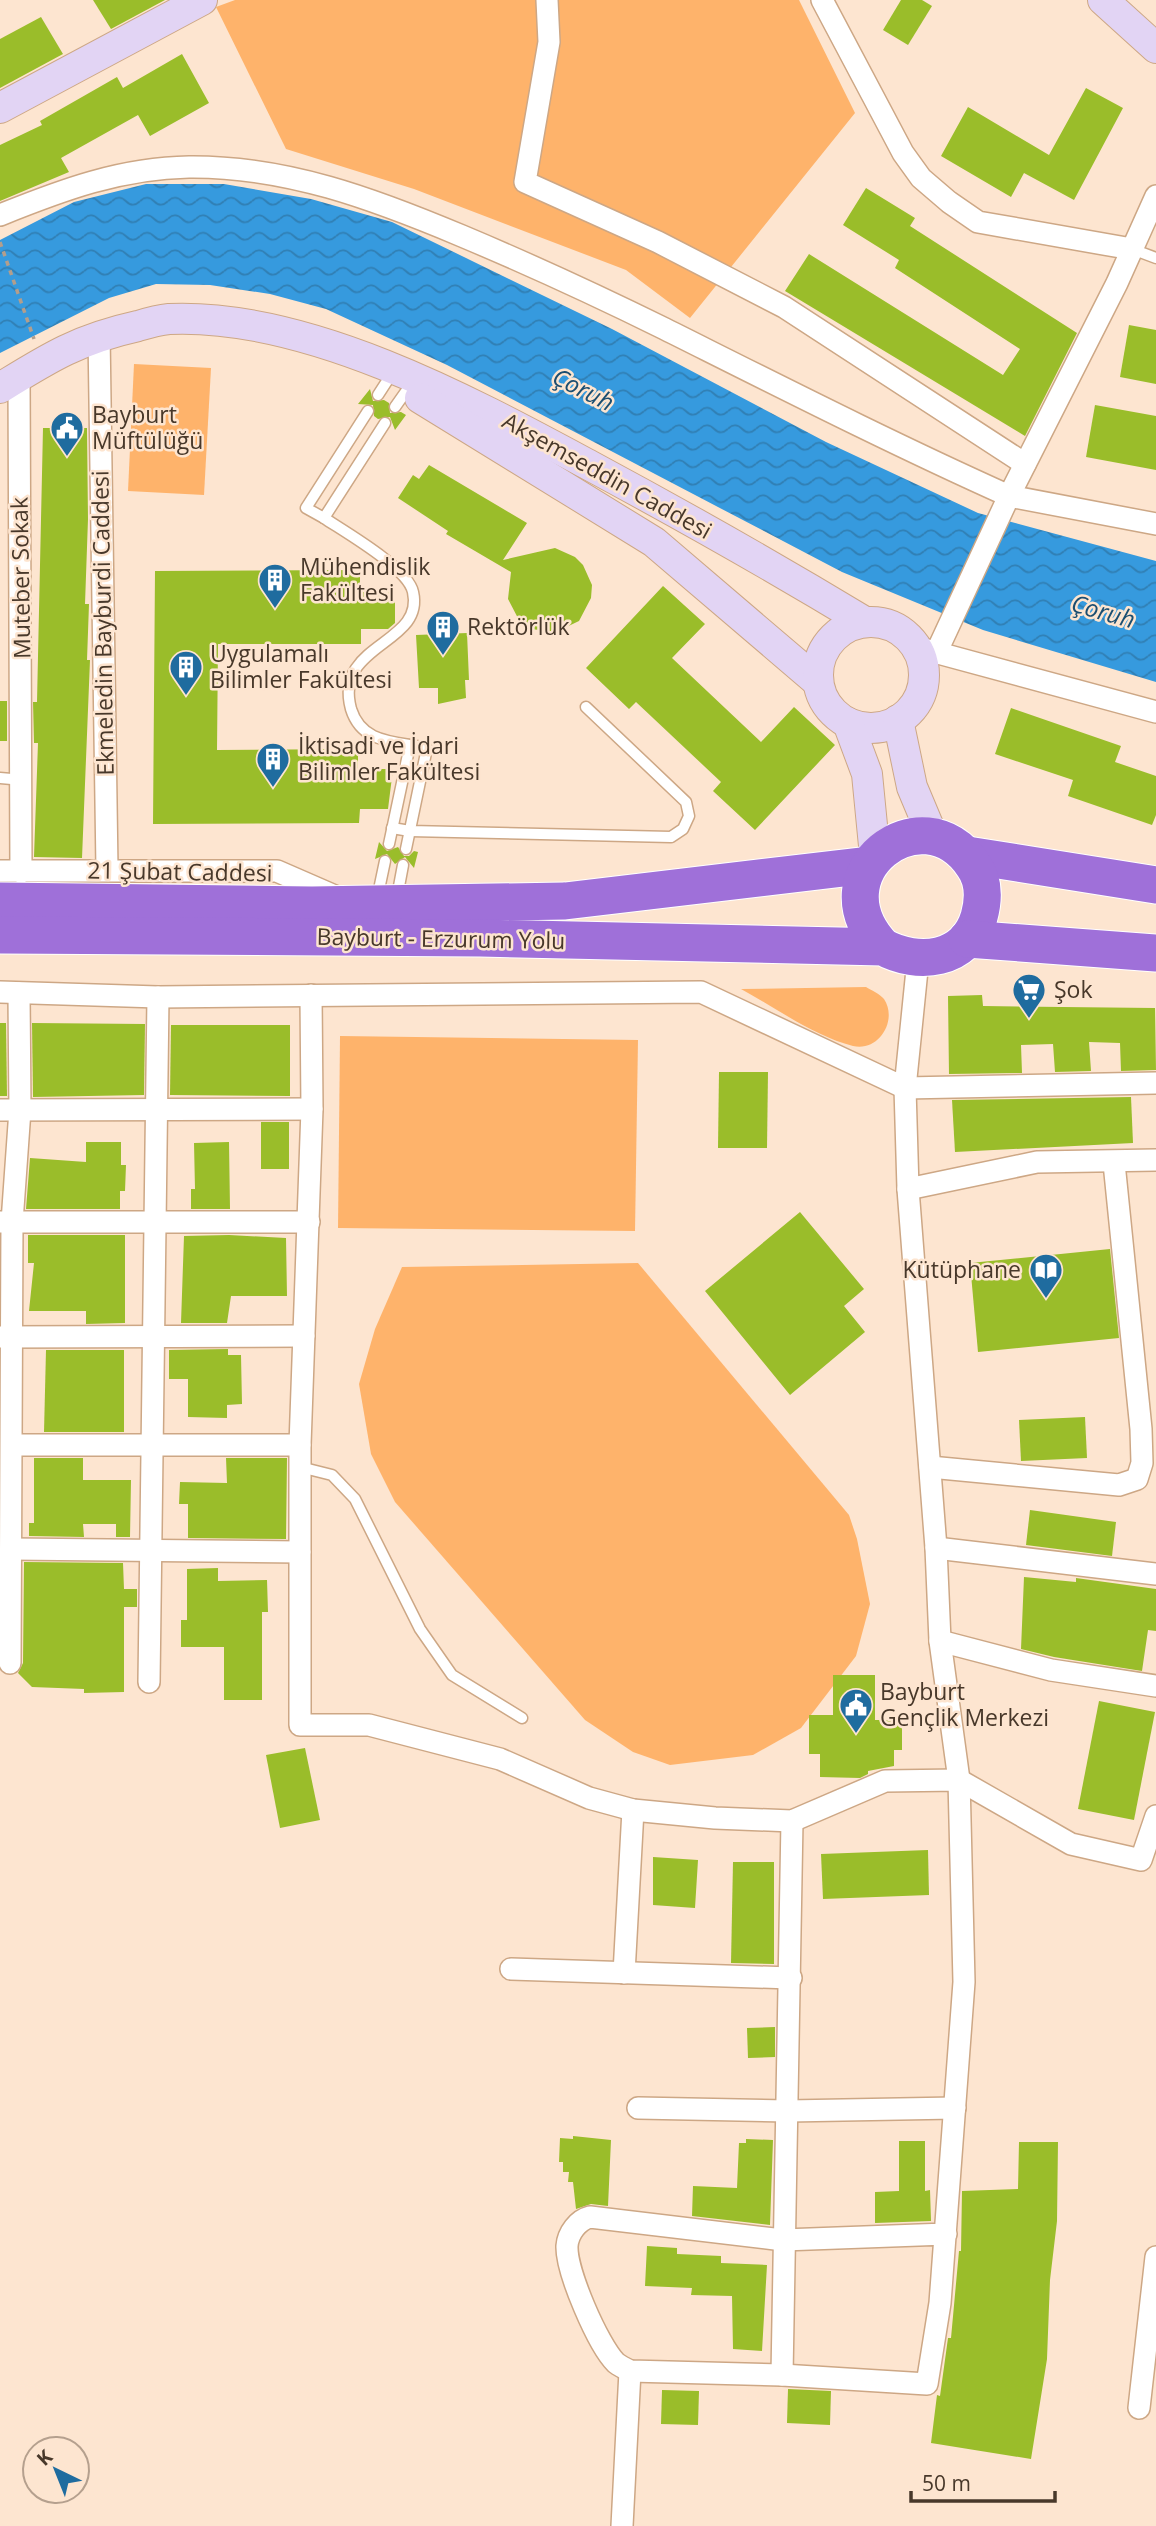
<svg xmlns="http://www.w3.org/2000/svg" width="1156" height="2526" viewBox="0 0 1156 2526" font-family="'Open Sans',sans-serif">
	<defs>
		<pattern id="water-waves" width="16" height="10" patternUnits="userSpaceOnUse" patternTransform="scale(1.75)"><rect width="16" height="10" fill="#369ade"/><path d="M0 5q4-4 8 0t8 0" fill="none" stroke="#307fb4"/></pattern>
	</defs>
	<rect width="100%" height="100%" fill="#fde5d0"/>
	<g fill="#feb36b">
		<polygon points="235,0 799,0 855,113 690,318 626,270 414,189 286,149 216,7"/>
		<polygon points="134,364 211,368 204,495 128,491"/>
		<path d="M 866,987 C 871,990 880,994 884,999 C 898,1020 879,1052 853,1046 C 814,1036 776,1008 741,989 Z"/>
		<polygon points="340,1036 638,1040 635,1231 338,1228"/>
		<polygon points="638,1263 849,1515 857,1539 870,1604 856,1656 801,1728 753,1755 670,1765 633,1752 585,1720 395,1502 371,1454 359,1384 375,1329 402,1267"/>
	</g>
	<polygon fill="url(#water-waves)" points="146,184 224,184 311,199 392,222 612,329 826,442 978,513 1156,561 1156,682 983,630 842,572 447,365 326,309 270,294 210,285 156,284 109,298 0,353 0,240 74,202"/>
	<g fill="#9abd2a">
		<polygon points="93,0 165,0 111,29"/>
		<polygon points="901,0 922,0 932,6 908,45 883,30"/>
		<polygon points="41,17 63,54 0,88 0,39"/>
		<polygon points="182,54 209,103 150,136 138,115 61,158 69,172 0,201 0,145 42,125 40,121 117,77 123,88"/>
		<polygon points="1086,88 1123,108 1074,200 1024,173 1011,197 941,156 968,107 1049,155"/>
		<polygon points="866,188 915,218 910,226 1077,333 1025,436 785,291 809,254 1003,375 1020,349 895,268 899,260 843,225"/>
		<polygon points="1129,325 1156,330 1156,384 1120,377"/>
		<polygon points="370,389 373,401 384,400 389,403 390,413 401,412 406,415 395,430 390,417 378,419 374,416 373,405 358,404"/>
		<polygon points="1095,405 1156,416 1156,470 1086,457"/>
		<polygon points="43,428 87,428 88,519 85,604 89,604 87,660 90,660 82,858 34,857 38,743 34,743 33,702 37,702"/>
		<polygon points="429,465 527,523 503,560 555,548 575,557 583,565 592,585 591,598 579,621 556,632 531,629 520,622 508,599 511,572 446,534 448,531 398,498 413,475 419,479"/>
		<polygon points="360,570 360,590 395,590 395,623 388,629 361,629 361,644 218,644 217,750 358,749 358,769 393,769 388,809 360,809 359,823 153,824 155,571"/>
		<polygon points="663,586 705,624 672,658 761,742 794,707 835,745 755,830 713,791 721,782 636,702 629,709 586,668"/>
		<polygon points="467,633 469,680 465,680 466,698 438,704 438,688 419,688 416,635"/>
		<rect x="0" y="701" width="7" height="40"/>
		<polygon points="1011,708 1121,746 1115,762 1156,776 1156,815 1152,825 1068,796 1073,780 995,754"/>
		<polygon points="379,842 387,851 398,847 404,856 409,856 414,851 418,852 414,868 405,857 395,864 387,854 375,859"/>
		<polygon points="982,995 983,1006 1155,1008 1156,1070 1121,1071 1120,1043 1089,1042 1091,1071 1055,1072 1053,1044 1021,1045 1022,1073 949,1074 948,996"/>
		<polygon points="0,1023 6,1023 7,1096 0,1096"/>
		<polygon points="32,1023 145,1024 144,1095 33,1097"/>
		<polygon points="171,1025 290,1025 290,1096 170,1095"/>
		<polygon points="719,1072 768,1072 767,1148 718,1148"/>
		<polygon points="1131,1097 1133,1143 955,1152 952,1100"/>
		<rect x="261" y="1122" width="28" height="47"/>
		<polygon points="86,1142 121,1142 121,1165 126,1165 125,1191 120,1191 120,1209 26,1209 30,1158 86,1162"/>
		<polygon points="229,1142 230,1209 191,1209 191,1189 195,1189 194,1143"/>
		<polygon points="800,1212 864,1289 844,1306 865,1332 790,1395 705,1291"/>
		<polygon points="28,1235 125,1235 125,1323 86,1324 86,1311 29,1311 34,1263 28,1263"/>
		<polygon points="229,1235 286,1238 287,1296 231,1296 227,1323 181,1323 184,1236"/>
		<polygon points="1110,1249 1119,1338 978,1352 970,1263"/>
		<polygon points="228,1349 228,1355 241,1355 242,1404 227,1405 227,1418 188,1417 188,1379 169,1379 169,1350"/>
		<polygon points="46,1350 124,1350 124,1432 44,1432"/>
		<polygon points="1085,1417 1087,1458 1021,1461 1019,1420"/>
		<polygon points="34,1458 83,1458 83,1480 131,1480 130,1537 116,1537 116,1524 83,1524 84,1537 29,1536 29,1523 34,1523"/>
		<polygon points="226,1458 287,1458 286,1539 188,1538 188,1504 179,1504 180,1482 227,1483"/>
		<polygon points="1030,1510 1116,1522 1112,1556 1026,1545"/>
		<polygon points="24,1562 123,1563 124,1589 137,1589 137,1607 124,1607 124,1692 84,1693 84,1689 32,1687 18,1673 23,1663"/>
		<polygon points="218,1568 218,1581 267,1580 268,1612 262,1612 262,1700 224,1700 224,1647 181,1647 181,1620 187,1620 187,1569"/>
		<polygon points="1024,1577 1076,1582 1076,1578 1156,1589 1156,1631 1148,1630 1142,1671 1054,1657 1021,1649"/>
		<polygon points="833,1675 875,1675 875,1720 902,1720 902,1750 894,1750 894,1766 868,1771 868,1774 860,1778 820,1777 820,1754 809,1754 809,1715 833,1715"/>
		<polygon points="1099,1701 1155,1712 1134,1820 1078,1809"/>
		<polygon points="305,1748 320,1820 280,1828 266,1755"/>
		<polygon points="928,1850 929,1895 823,1899 821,1854"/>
		<polygon points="653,1857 698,1860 695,1908 653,1905"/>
		<polygon points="733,1862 774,1862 774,1964 731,1963"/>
		<polygon points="775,2027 775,2057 748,2058 747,2028"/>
		<polygon points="573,2136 611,2140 608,2206 591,2204 576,2209 573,2182 568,2182 569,2172 563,2172 563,2162 559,2162 560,2138 573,2139"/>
		<polygon points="746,2139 773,2140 770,2225 692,2216 693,2186 737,2188 739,2143 746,2143"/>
		<polygon points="899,2141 925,2141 925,2191 930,2190 931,2221 875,2223 875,2192 899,2191"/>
		<polygon points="1019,2142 1058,2142 1057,2221 1050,2280 1047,2359 1031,2459 931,2443 937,2395 940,2396 948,2338 951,2338 959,2251 961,2251 962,2191 1018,2189"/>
		<polygon points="647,2246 677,2248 677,2254 721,2256 721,2263 767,2265 762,2351 733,2349 732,2296 691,2295 692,2288 645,2286"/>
		<polygon points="788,2389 831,2391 830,2425 787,2423"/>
		<polygon points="662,2390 699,2391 698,2425 661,2424"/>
	</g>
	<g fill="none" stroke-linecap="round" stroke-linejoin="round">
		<defs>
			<g id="lane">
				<polyline points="1132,249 1156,258"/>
				<polyline points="378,395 389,378"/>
				<polyline points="395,407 407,390"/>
				<polyline points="368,411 306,508 324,518 385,423"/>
				<path d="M 324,518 C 345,532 408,568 413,592 C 425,645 333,643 351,709 C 360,738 384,741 410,745"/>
				<polyline points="0,778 23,780"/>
				<polyline points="392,828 410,831 671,837 683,829 689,816 686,802 586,707"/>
				<polyline points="389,844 410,745 427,748 406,849"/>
				<polyline points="397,897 403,865"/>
				<polyline points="377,899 385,861"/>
				<polyline points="300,1467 332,1475 355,1499 420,1629 452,1675 522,1718"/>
			</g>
			<g id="street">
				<polyline points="547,0 549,42 525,182 658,242 784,307 1025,464"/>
				<polyline points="822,0 903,153 921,178 949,202 978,222 1132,249"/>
				<path d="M 0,215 C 62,190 121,168 189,167 C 286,166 374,199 462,236 C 531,265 598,296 665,329 C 779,386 893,444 1009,496 L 1117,283 L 1156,196"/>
				<polyline points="99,334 107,869"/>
				<polyline points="19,376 21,872"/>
				<polyline points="916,647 1156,712"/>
				<polyline points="937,651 1009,496 1156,524"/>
				<polyline points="0,871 277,871 339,898"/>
				<path d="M 918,960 L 905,1088 L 908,1189 L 936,1548 L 940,1641 L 959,1780 L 964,1982 L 940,2303 L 927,2384 L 782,2375 L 630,2371 C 626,2369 620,2366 616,2363 C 598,2345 566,2271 567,2246 C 568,2233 578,2220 590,2217 L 783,2240 L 946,2234"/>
				<polyline points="0,992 158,997 701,992 905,1088 1156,1083"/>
				<polyline points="311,995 312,1109 300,1445 300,1725 369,1725 500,1759 589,1798 633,1810 715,1818 792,1821 885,1781 959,1780 1071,1844 1141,1860 1156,1816"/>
				<polyline points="0,1110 312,1109"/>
				<polyline points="908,1189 1037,1162 1156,1160"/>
				<polyline points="0,1222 309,1222"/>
				<polyline points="1,1337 304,1336"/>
				<polyline points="12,1445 300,1445"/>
				<polyline points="930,1467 1119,1485 1137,1479 1142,1463 1141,1429 1114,1163"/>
				<polyline points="936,1548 1156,1574"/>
				<polyline points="11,1549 300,1552"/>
				<polyline points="940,1641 1051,1670 1156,1686"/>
				<polyline points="10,1663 12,1222 20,1110 19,993"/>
				<polyline points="149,1682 158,997"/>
				<polyline points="511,1969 791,1978"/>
				<polyline points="624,1973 633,1810"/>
				<polyline points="638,2108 788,2111 955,2108"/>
				<polyline points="782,2375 792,1821"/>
				<polyline points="1139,2408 1156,2257"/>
				<polyline points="622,2526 630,2371"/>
			</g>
			<g id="secondary">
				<polyline points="1103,0 1156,48"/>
				<polyline points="0,108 202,0"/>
				<path d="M 0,388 C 50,357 79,339 138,326 C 148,323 159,320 169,319 C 308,313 470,401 589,465 C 682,515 774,567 865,622"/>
				<polyline points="420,398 654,542 818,682"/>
				<circle cx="871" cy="675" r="53"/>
				<polyline points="898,720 912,787 933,837"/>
				<polyline points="848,723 867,774 875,856"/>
			</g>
			<g id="highway">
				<polyline points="967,855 1156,885"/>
				<polyline points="0,901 312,905 565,901 869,865"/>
				<path d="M 0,935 L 480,938 L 883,947 C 918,966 966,961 979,917 C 984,899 984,880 973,865 C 922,790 813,874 883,947"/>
				<polyline points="967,939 1156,953"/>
			</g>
		</defs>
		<use href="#lane" stroke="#cda785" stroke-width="13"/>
		<use href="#street" stroke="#cda785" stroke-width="24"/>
		<use href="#secondary" stroke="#cda785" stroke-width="32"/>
		<use href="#highway" stroke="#fff" stroke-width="39"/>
		<polyline stroke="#b39e8c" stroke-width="3.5" stroke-dasharray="5 5" stroke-linecap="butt" points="0,242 34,339"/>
		<use href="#lane" stroke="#fff" stroke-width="10"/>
		<use href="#street" stroke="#fff" stroke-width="21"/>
		<use href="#secondary" stroke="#e2d4f4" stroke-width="30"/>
		<use href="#highway" stroke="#9f70d9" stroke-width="37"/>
	</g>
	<defs>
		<symbol id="civic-pin" viewBox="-11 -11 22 30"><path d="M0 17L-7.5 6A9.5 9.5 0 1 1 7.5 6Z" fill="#1f6c9f" stroke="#fde5d0"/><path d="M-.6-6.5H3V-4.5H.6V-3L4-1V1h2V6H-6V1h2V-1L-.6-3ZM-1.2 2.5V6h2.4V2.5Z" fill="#fff"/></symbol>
		<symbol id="building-pin" viewBox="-11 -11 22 30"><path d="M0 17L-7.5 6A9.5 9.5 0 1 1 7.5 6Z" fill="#1f6c9f" stroke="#fde5d0"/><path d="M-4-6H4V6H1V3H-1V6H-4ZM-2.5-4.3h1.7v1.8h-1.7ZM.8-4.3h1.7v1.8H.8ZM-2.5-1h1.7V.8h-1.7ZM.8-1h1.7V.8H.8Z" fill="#fff"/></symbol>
		<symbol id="supermarket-pin" viewBox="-11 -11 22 30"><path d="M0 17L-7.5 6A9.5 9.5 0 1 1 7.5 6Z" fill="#1f6c9f" stroke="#fde5d0"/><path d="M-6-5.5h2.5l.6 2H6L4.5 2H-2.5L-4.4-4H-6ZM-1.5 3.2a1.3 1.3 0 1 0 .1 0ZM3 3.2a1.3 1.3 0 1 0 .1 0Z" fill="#fff"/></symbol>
		<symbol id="library-pin" viewBox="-11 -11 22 30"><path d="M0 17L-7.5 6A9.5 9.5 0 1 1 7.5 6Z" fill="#1f6c9f" stroke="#fde5d0"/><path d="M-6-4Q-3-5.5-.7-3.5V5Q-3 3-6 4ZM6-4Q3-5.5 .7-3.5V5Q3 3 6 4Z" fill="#fff"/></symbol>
	</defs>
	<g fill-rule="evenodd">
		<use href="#civic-pin" x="48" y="409" width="38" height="52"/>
		<use href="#building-pin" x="256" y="561" width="38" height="52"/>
		<use href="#building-pin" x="424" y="608" width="38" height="52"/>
		<use href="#building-pin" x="167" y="648" width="38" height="52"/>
		<use href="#building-pin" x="254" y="740" width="38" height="52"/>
		<use href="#supermarket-pin" x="1010" y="971" width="38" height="52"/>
		<use href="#library-pin" x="1027" y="1251" width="38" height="52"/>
		<use href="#civic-pin" x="837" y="1686" width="38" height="52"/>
	</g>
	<g text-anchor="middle" stroke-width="5" stroke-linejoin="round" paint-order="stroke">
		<g font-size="23" fill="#48382a" stroke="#fde5d0" text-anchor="start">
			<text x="92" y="423">Bayburt<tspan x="92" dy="26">Müftülüğü</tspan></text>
			<text x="300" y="575">Mühendislik<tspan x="300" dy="26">Fakültesi</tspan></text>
			<text x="467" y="635">Rektörlük</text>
			<text x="210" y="662">Uygulamalı<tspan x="210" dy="26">Bilimler Fakültesi</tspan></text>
			<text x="298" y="754">İktisadi ve İdari<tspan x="298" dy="26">Bilimler Fakültesi</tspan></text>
			<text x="1054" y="998">Şok</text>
			<text x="1021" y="1278" text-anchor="end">Kütüphane</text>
			<text x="880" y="1700">Bayburt<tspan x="880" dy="26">Gençlik Merkezi</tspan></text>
		</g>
		<g font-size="23" fill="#48382a" stroke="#fde5d0">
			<text transform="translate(607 476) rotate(29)" y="8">Akşemseddin Caddesi</text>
			<text transform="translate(21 578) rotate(-91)" y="8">Muteber Sokak</text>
			<text transform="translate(103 623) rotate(-91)" y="8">Ekmeledin Bayburdi Caddesi</text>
			<text transform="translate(180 872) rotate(1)" y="8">21 Şubat Caddesi</text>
			<text transform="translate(441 939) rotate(1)" y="8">Bayburt - Erzurum Yolu</text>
		</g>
		<g font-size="24" font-style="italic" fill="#1b4e71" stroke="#fde5d0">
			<text transform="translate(583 390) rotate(27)" y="8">Çoruh</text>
			<text transform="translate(1103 612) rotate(16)" y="8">Çoruh</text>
		</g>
	</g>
	<g transform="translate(56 2470) rotate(317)"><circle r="33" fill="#fde5d0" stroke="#b5a08e" stroke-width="2"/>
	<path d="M0-5L12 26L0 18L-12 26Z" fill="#1f6c9f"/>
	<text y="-10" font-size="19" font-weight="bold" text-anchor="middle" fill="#48382a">K</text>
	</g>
	<path d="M911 2491v10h144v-10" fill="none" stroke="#48382a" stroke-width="3.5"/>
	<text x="922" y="2491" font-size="21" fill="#48382a" stroke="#fde5d0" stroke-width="5" paint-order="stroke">50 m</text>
</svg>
